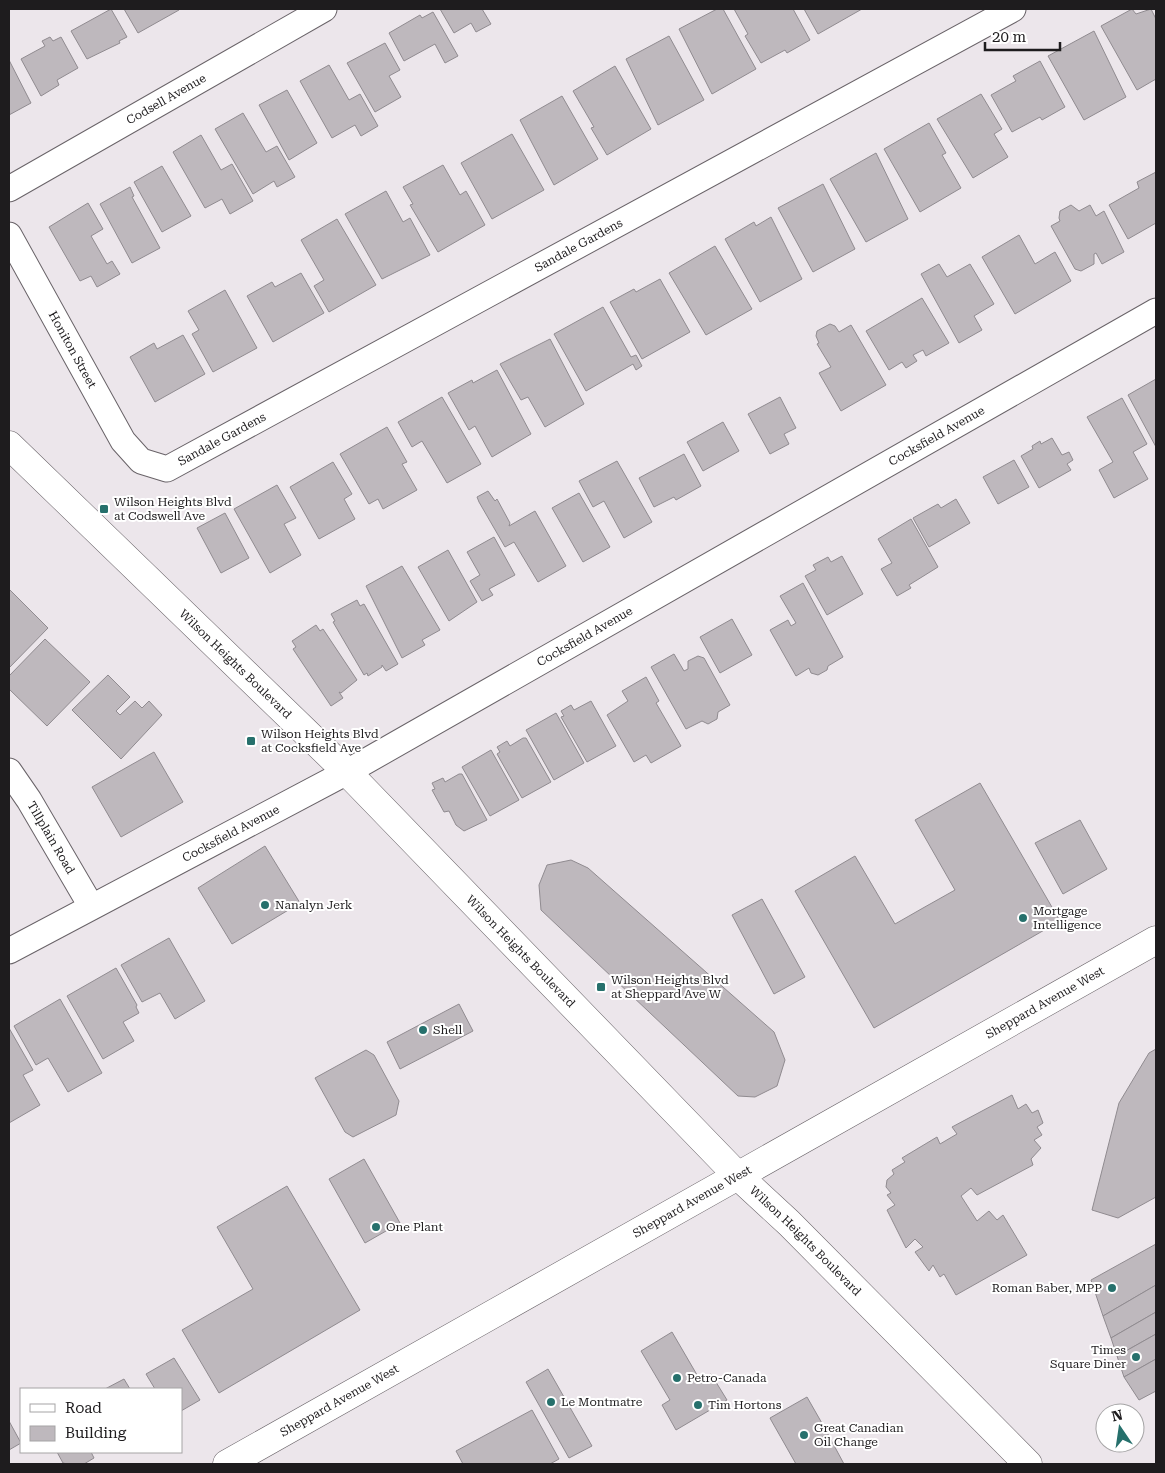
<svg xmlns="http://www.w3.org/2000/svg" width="1165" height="1473" viewBox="0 0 1165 1473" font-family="'Roboto Serif',serif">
	<rect width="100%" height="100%" fill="#ece6eb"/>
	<g fill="#beb8bd" stroke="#908b90">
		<polygon points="111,9 127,37 119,41 120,43 87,59 71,31"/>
		<polygon points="124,9 178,9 179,10 138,33"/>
		<polygon points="440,9 482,9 491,24 476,32 471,23 454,33"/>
		<polygon points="717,9 723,9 756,69 712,94 679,29"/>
		<polygon points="734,9 793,9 810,40 787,53 785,50 761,63 745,36 748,34"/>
		<polygon points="804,9 862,9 818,34"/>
		<polygon points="1132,9 1136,14 1151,9 1156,19 1156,79 1137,90 1101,26"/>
		<polygon points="433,12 458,56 445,63 435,44 404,61 389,33 420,15 422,18"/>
		<polygon points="1094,31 1126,97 1084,120 1048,56"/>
		<polygon points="669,36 704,100 658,125 626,59"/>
		<polygon points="50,37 53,41 61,37 78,68 57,80 59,85 41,96 21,59 45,46 42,41"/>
		<polygon points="385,43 400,70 389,76 401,97 375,112 347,63"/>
		<polygon points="9,60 31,103 9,115"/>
		<polygon points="1040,61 1065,107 1042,120 1040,117 1012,132 991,95 1016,81 1013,76"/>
		<polygon points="329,65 349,100 360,94 378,126 361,136 355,125 332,138 300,81"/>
		<polygon points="615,66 651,129 607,155 591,128 594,127 573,91"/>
		<polygon points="287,90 317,143 289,160 259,105"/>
		<polygon points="981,94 1002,129 994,134 1008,157 973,178 937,119"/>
		<polygon points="562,96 598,159 554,185 520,120"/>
		<polygon points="243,113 266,152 277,146 295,177 277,187 274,181 253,194 215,129"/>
		<polygon points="929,123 946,153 942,155 961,188 920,212 884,149"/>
		<polygon points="512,134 544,190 492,219 461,163"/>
		<polygon points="201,135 221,170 232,164 253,201 230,214 222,199 205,208 173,152"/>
		<polygon points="876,153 908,219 866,242 830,179"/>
		<polygon points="443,165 460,195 466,191 485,225 438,252 410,205 413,204 403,187"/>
		<polygon points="162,166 191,216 162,232 134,182"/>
		<polygon points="1156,172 1156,223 1128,239 1109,205 1139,188 1137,182"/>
		<polygon points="823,184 855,249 813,272 778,208"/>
		<polygon points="130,187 134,196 132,197 160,248 132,263 100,204"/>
		<polygon points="386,191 403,222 410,218 430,255 382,279 345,214"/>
		<polygon points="88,203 103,229 91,236 107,264 112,261 120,274 97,287 91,276 80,281 49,227"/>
		<polygon points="1071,205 1079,211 1090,205 1096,216 1104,211 1124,252 1102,264 1096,253 1094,254 1094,264 1081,271 1075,269 1051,226 1060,221 1059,218 1060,211"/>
		<polygon points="771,217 802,279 760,302 725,239 754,222 756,226"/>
		<polygon points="337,219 376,285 329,312 314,286 324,280 301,240"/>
		<polygon points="1019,235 1035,264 1055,252 1071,281 1015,314 982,257"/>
		<polygon points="715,246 752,309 706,335 669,273"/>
		<polygon points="939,264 947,277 970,264 994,304 974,316 982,330 959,343 921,274"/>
		<polygon points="301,273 324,313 273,342 247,296 272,282 275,287"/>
		<polygon points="660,279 690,332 642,359 610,302 634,289 636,292"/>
		<polygon points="225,290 257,348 213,372 192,334 199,330 188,311"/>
		<polygon points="922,298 949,343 926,356 923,350 913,355 917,361 906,368 902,362 889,370 866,331"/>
		<polygon points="603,307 631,357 636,355 642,366 636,370 633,364 586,391 554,334"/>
		<polygon points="830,324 835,326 839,332 851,325 886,385 841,411 819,373 831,367 817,344 819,343 816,336 817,331"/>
		<polygon points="183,335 205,374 155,402 130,357 154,343 157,349"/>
		<polygon points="550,339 584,404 545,427 528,397 521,400 500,364"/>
		<polygon points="497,370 531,434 492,457 475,426 469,430 448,393 472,380 473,383"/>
		<polygon points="1156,379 1156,447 1128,395"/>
		<polygon points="442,397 481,464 447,483 422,441 412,447 398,422"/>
		<polygon points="780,397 796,428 784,434 789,444 770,454 748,414"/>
		<polygon points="1122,398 1147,444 1133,452 1148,479 1114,498 1099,470 1113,462 1087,417"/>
		<polygon points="723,422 739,451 703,471 687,442"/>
		<polygon points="387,427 407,462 402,464 417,490 383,509 378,499 369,504 340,454"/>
		<polygon points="1052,438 1062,455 1069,452 1073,460 1067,464 1071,470 1039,488 1021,456 1033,449 1032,446 1040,441 1041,444"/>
		<polygon points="684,454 701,486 676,500 674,497 654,507 639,478"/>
		<polygon points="1014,460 1029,487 998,504 983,477"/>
		<polygon points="617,461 652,522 624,538 604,501 593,507 579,481"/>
		<polygon points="333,462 352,494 344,499 355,519 319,539 290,487"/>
		<polygon points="277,485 296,518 284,524 301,555 270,573 234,509"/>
		<polygon points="488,491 495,501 497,499 510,523 509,526 535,511 566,566 538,582 514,542 505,547 479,502 477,497"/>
		<polygon points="579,493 610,547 583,562 552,508"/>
		<polygon points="956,499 970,523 929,547 913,518 938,504 941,508"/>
		<polygon points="225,513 249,558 221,573 197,528"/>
		<polygon points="911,519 938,567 909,585 911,588 897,596 881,569 892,563 878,539"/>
		<polygon points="494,537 515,575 489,589 493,595 482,601 470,581 480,575 467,552"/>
		<polygon points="448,550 477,602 449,621 418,567"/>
		<polygon points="842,556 863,594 827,615 805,576 816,570 813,565 828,557 831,562"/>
		<polygon points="402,566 440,630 422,640 425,645 402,658 366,586"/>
		<polygon points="803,583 843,657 828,666 827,670 818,675 811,673 809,668 796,676 770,630 788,620 791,626 796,623 780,596"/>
		<polygon points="9,589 48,628 9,668"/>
		<polygon points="357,600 360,606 364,604 398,664 386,671 382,665 382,667 368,676 367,673 364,675 333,622 335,621 331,614"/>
		<polygon points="732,619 752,655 720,673 700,637"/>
		<polygon points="316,625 320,631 323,629 357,680 341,693 339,692 343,698 331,706 293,649 296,647 292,641"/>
		<polygon points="45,639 90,682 47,726 9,689 9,676"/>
		<polygon points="674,654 684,671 688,669 688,661 698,656 704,658 730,705 718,712 717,719 708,724 702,721 686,729 651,667"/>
		<polygon points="108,675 130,697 116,711 120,715 135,701 142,708 149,701 162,715 121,759 72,710"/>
		<polygon points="646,677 659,701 656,703 681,746 651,763 646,755 634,762 607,715 628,701 622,691"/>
		<polygon points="591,701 616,746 587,762 561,717 564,716 561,711 571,705 574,710"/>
		<polygon points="556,713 584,763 554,780 526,730"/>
		<polygon points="523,738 526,738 551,782 522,798 497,754 500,752 497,747 507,741 510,746"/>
		<polygon points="491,750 519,800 490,816 462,767"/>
		<polygon points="154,752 183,802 121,837 92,787"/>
		<polygon points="459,774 462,774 487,820 464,831 456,825 449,811 444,812 432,790 435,789 432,783 443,778 445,782"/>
		<polygon points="980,783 1060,921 874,1028 795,891 855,856 895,924 923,908 955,890 915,820"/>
		<polygon points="1080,820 1107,869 1063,894 1035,843"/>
		<polygon points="265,846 300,903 232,944 198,888"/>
		<polygon points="571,860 588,868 774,1032 785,1060 777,1086 755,1097 738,1096 541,910 539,885 547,865"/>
		<polygon points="762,899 805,977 774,994 732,915"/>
		<polygon points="169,938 205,1001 175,1019 160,993 142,1002 121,965"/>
		<polygon points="116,968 137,1005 136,1007 139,1013 123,1022 134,1041 103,1059 67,996"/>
		<polygon points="60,999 102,1073 68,1092 48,1058 36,1065 14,1026"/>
		<polygon points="459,1004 473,1031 400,1069 387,1042"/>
		<polygon points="9,1028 33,1070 23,1075 40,1105 9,1123"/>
		<polygon points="1156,1049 1156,1197 1118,1218 1092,1210 1119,1103 1149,1053"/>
		<polygon points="366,1050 374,1055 399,1101 396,1115 353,1137 345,1132 315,1078"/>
		<polygon points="1012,1095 1018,1109 1026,1104 1032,1113 1038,1110 1043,1123 1037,1127 1042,1135 1034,1140 1041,1148 1031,1159 1033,1165 977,1195 971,1188 961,1196 977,1221 989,1211 997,1220 1003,1215 1027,1255 956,1295 944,1274 940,1277 933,1265 929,1271 915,1252 923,1247 915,1239 906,1248 887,1210 895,1205 887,1195 891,1193 886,1187 887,1180 894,1174 892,1170 905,1162 902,1158 937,1137 940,1144 957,1134 952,1127"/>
		<polygon points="364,1159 400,1223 365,1243 329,1179"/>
		<polygon points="287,1186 360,1310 219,1393 182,1330 253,1289 217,1227"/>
		<polygon points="1156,1244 1156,1285 1103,1316 1091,1280"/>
		<polygon points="1156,1285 1156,1312 1111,1338 1103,1316"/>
		<polygon points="1156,1312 1156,1334 1117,1356 1111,1338"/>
		<polygon points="672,1332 700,1380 711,1374 727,1400 676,1430 662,1405 670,1400 641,1351"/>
		<polygon points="1156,1334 1156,1359 1124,1377 1117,1356"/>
		<polygon points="174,1358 200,1400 181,1411 181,1389 155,1389 146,1374"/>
		<polygon points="1156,1359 1156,1391 1139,1400 1124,1377"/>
		<polygon points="548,1369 592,1446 569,1458 526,1382"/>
		<polygon points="124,1379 130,1389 105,1389"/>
		<polygon points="807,1397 823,1425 844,1464 796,1464 771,1420 770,1418"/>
		<polygon points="532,1410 559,1459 550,1464 463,1464 456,1451"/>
		<polygon points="9,1421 21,1443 9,1450"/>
		<polygon points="57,1452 91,1452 94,1458 84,1464 67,1464 63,1463"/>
	</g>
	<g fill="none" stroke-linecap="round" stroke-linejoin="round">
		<defs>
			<g id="minor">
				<path id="s1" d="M 9,189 L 324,9"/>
				<path id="s2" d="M 9,235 L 123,441 L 141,461 L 167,469 L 1013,9"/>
				<path id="s3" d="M 9,771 L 29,800 L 91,906"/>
				<path id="s4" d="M 9,951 L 347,772 L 1156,311"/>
			</g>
			<g id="tertiary">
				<path id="s5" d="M 9,445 L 347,772 L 737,1175"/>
			</g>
			<g id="secondary">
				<path id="s6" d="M 737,1175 L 789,1223 L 1028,1464"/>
				<path id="s7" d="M 227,1464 L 1156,940"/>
			</g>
		</defs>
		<use href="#minor" stroke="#696368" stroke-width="27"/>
		<use href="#tertiary" stroke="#696368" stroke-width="29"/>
		<use href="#secondary" stroke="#696368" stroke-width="29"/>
		<use href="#minor" stroke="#fff" stroke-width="25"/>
		<use href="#tertiary" stroke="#fff" stroke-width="28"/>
		<use href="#secondary" stroke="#fff" stroke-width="28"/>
	</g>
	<g fill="#26706c" stroke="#fff" stroke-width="2">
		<rect x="99" y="504" width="10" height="10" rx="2.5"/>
		<rect x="246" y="736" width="10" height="10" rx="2.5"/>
		<circle cx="265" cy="905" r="5"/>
		<circle cx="1023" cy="918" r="5"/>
		<rect x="596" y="982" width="10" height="10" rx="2.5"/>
		<circle cx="423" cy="1030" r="5"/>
		<circle cx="376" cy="1227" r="5"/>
		<circle cx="1112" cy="1288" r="5"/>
		<circle cx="1136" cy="1357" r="5"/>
		<circle cx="677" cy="1378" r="5"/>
		<circle cx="551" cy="1402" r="5"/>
		<circle cx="698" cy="1405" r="5"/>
		<circle cx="804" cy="1435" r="5"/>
	</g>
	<g text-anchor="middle" stroke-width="4" stroke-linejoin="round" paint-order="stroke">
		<g font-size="12" fill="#1e1c1e" stroke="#fff">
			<text dy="4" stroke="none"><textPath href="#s1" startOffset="181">Codsell Avenue</textPath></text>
			<text dy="4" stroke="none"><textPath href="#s2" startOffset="758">Sandale Gardens</textPath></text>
			<text dy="4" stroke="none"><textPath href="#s2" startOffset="131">Honiton Street</textPath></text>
			<text dy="4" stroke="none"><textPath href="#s4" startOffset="1061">Cocksfield Avenue</textPath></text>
			<text dy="4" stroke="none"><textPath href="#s2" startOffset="352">Sandale Gardens</textPath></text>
			<text dy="4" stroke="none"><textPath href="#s4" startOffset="656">Cocksfield Avenue</textPath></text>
			<text dy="4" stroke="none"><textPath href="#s5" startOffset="315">Wilson Heights Boulevard</textPath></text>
			<text dy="4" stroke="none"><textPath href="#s4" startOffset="251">Cocksfield Avenue</textPath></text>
			<text dy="4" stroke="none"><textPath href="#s3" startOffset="79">Tillplain Road</textPath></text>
			<text dy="4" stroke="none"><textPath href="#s5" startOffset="720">Wilson Heights Boulevard</textPath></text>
			<text dy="4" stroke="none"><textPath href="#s7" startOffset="939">Sheppard Avenue West</textPath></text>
			<text dy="4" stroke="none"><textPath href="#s7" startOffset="534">Sheppard Avenue West</textPath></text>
			<text dy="4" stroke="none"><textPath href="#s6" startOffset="95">Wilson Heights Boulevard</textPath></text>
			<text dy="4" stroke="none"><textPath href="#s7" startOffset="129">Sheppard Avenue West</textPath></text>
		</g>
		<g font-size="12" fill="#1e1c1e" stroke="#fff" text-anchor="start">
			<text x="114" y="506">Wilson Heights Blvd<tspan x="114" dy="14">at Codswell Ave</tspan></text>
			<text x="261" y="738">Wilson Heights Blvd<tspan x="261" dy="14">at Cocksfield Ave</tspan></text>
			<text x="275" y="909">Nanalyn Jerk</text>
			<text x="1033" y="915">Mortgage<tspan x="1033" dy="14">Intelligence</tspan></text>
			<text x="611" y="984">Wilson Heights Blvd<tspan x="611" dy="14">at Sheppard Ave W</tspan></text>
			<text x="433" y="1034">Shell</text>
			<text x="386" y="1231">One Plant</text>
			<text x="1102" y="1292" text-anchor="end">Roman Baber, MPP</text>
			<text x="1126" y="1354" text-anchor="end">Times<tspan x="1126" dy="14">Square Diner</tspan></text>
			<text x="687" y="1382">Petro-Canada</text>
			<text x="561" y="1406">Le Montmatre</text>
			<text x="708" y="1409">Tim Hortons</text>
			<text x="814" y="1432">Great Canadian<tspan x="814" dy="14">Oil Change</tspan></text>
		</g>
	</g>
	<rect width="1165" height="1473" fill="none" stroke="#1e1c1e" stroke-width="20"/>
	<rect x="20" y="1388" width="162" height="65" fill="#ffffff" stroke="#a5a4a5"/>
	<rect x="30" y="1404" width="25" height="8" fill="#ffffff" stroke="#a5a4a5"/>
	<text x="65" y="1413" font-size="15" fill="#1e1c1e">Road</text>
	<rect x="30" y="1426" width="25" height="15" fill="#beb8bd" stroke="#a5a4a5"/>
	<text x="65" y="1438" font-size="15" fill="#1e1c1e">Building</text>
	<g transform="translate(1120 1428) rotate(347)"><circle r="24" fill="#ffffff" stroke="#a5a4a5"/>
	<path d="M0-4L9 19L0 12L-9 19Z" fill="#26706c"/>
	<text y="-8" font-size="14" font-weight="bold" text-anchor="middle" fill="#1e1c1e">N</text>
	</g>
	<path d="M985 42v8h75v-8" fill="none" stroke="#1e1c1e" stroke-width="2.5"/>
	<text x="992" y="42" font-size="15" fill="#1e1c1e" stroke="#ffffff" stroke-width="4" paint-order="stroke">20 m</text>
</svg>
